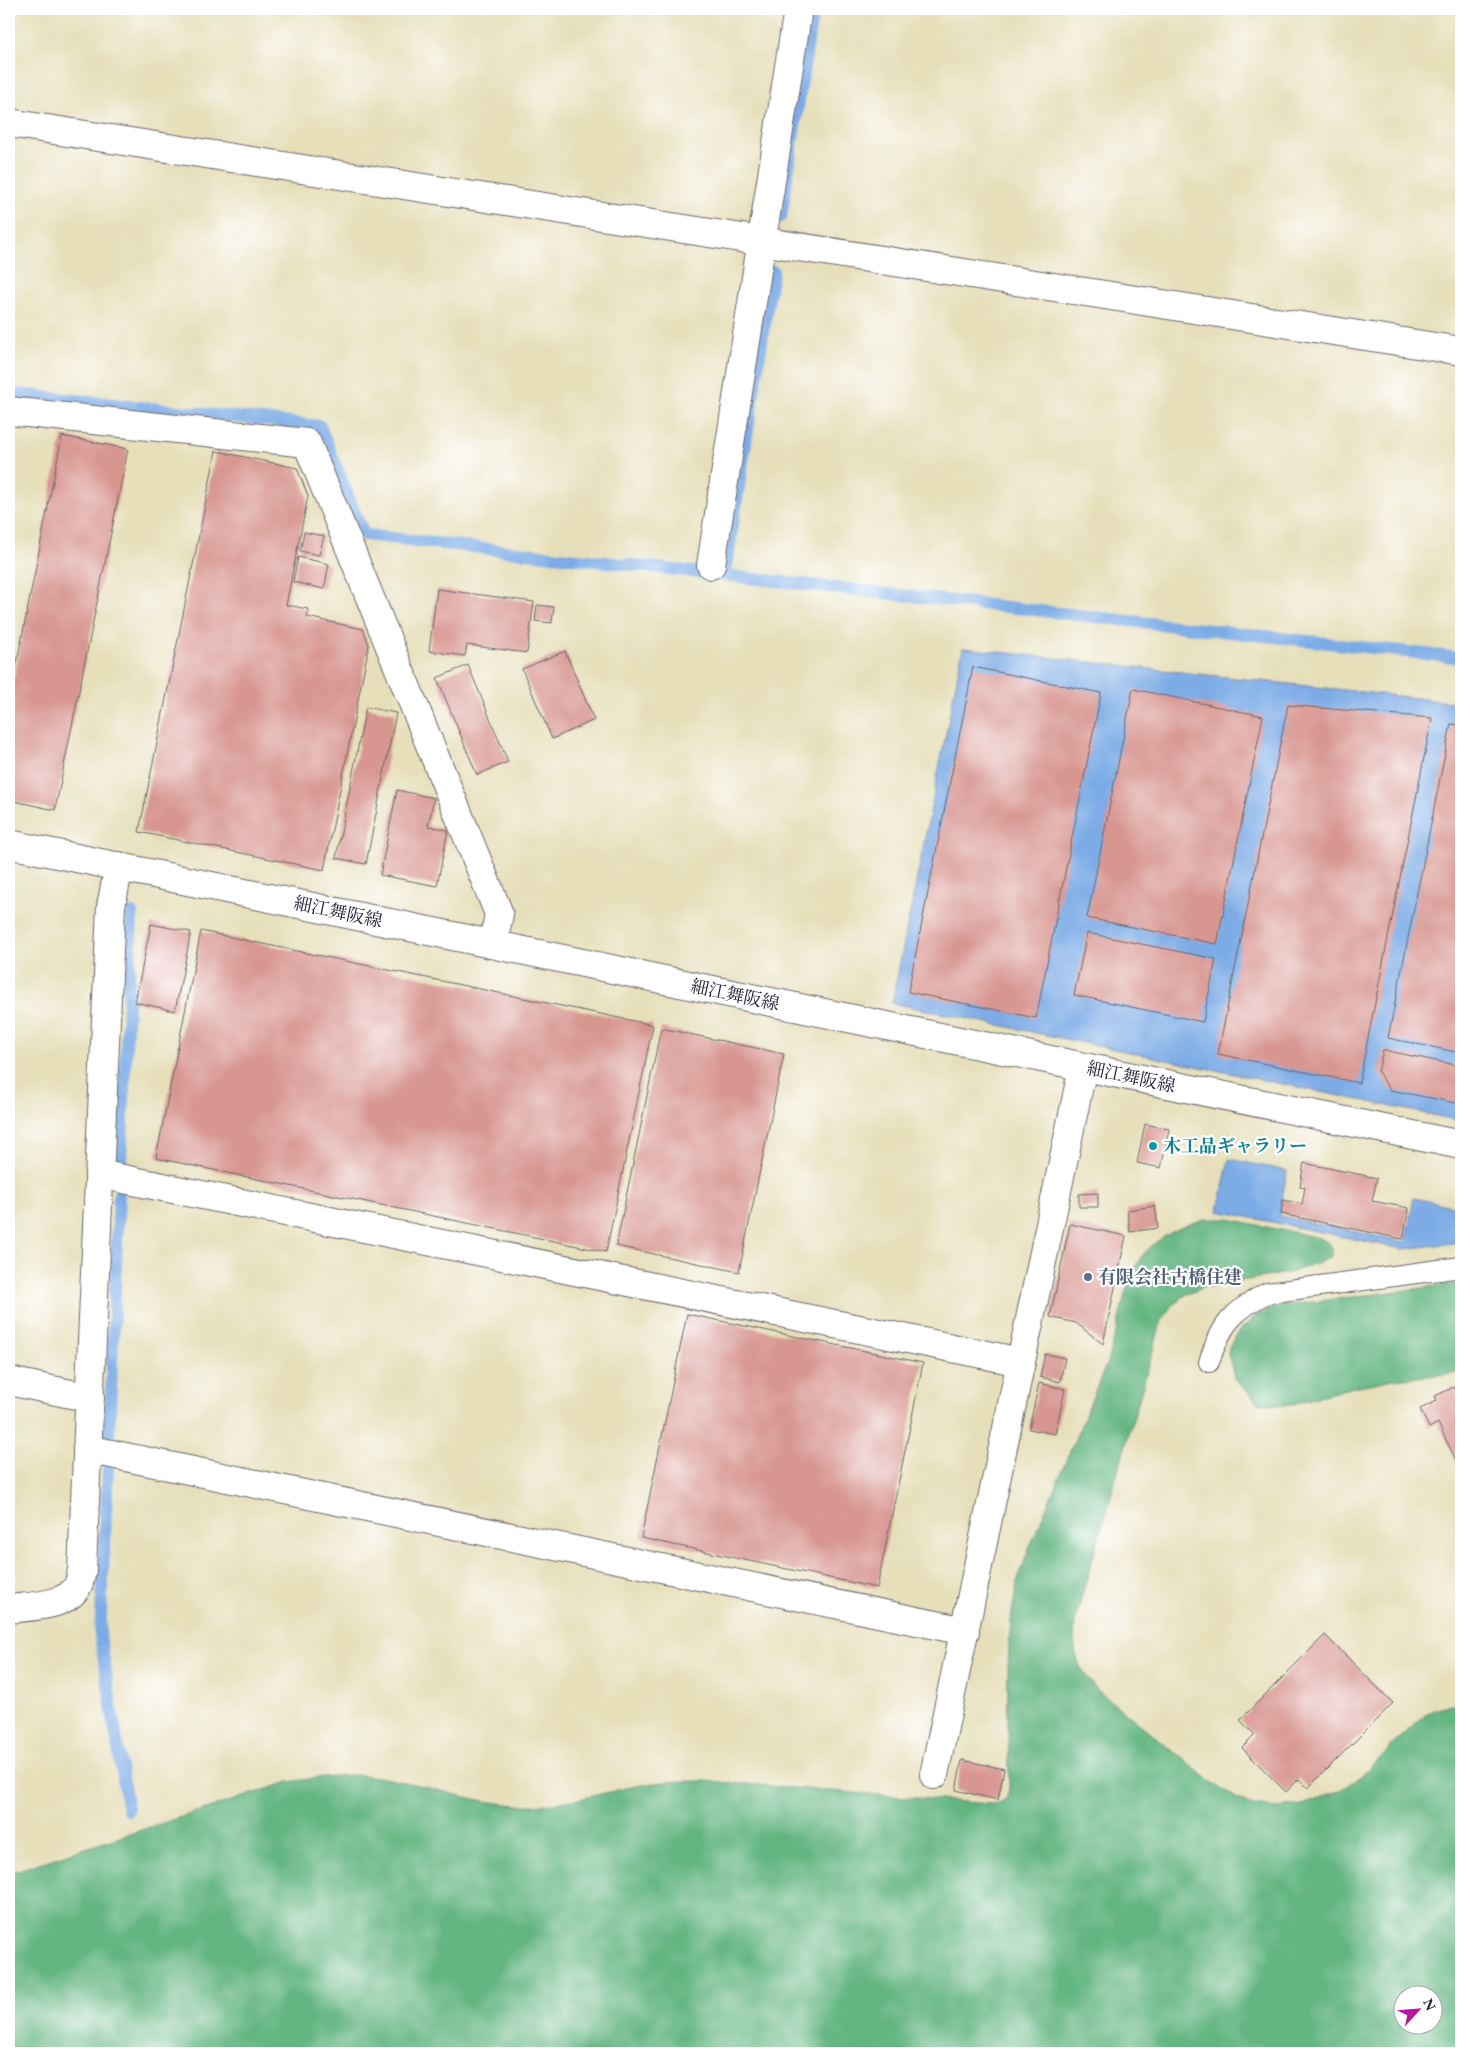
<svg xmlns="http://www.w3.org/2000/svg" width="1470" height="2062" viewBox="0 0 1470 2062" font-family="'EB Garamond','Noto Serif JP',serif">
	<rect width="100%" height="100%" fill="#fff"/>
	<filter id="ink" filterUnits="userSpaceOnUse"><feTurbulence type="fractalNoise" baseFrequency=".02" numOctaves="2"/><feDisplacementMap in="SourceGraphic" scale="10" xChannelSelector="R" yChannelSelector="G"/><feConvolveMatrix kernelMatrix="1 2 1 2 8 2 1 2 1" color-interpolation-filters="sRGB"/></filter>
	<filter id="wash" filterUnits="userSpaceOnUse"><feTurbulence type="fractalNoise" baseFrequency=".0096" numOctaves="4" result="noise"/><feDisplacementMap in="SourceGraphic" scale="20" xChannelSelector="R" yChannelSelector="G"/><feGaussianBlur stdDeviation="1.12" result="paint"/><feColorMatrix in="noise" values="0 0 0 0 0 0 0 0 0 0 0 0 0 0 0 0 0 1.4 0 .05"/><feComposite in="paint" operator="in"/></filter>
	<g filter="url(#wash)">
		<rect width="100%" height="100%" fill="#e6dfba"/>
		<g fill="#63b581" stroke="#426c5e" fill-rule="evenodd">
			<path d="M 1205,1219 L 1229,1219 L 1320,1238 L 1329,1242 L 1333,1250 L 1330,1258 L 1289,1273 L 1205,1287 L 1187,1294 L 1171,1306 L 1161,1323 L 1075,1620 C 1073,1654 1075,1664 1097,1690 L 1222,1790 L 1248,1804 L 1277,1808 L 1303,1805 L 1339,1791 L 1368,1771 L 1406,1731 L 1433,1709 L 1461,1702 L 1461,2053 L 9,2053 L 9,1873 L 289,1782 C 316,1778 342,1773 369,1776 C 423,1782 476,1806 530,1805 C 570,1804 608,1791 647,1784 C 667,1781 687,1781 708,1781 L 990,1804 L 999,1803 L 1006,1799 L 1009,1789 C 1009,1717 1002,1642 1020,1571 L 1106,1365 C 1133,1291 1114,1247 1205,1219 ZM 1402,1994 L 1432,1994 L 1432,2024 L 1402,2024 Z"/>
			<polygon points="1461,1283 1461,1373 1394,1379 1349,1388 1286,1406 1259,1403 1235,1380 1228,1354 1230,1345 1241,1329 1256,1316 1273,1307"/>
		</g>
		<g fill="#7cabe6" stroke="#4f6690">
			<polygon points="963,648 1461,703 1461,1121 892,1003"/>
			<polygon points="1229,1159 1287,1171 1279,1216 1405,1242 1414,1198 1461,1208 1461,1242 1403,1249 1218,1211"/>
		</g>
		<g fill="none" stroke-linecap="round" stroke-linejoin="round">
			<g stroke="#7cabe6" stroke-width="12">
				<polyline points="781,217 813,9"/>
				<polyline points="9,393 320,426 364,535 1461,658"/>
				<polyline points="725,575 773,271"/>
				<polyline points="121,1163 132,913"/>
				<polyline points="109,1438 119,1194"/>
				<polyline points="108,1469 100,1636 128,1810"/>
			</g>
		</g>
		<g id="blocks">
			<g fill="#d89691">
				<polygon points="62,436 128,449 55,810 9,800 9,702"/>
				<polygon points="216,451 297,468 308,496 286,605 308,609 307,617 363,629 369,645 324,870 139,832"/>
				<polygon points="304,532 324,536 319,555 300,551"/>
				<polygon points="298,557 329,564 324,589 293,582"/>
				<polygon points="437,589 534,602 527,653 467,645 465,656 429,651"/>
				<polygon points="537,605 554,607 552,623 535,621"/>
				<polygon points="565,651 594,720 552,739 522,669"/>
				<polygon points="468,665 508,762 477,775 437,678"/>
				<polygon points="973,667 1101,693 1036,1018 908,992"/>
				<polygon points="1133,689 1263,716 1217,944 1087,918"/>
				<polygon points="1288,705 1432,718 1359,1083 1218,1054"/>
				<polygon points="366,707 396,713 366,864 336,858"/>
				<polygon points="1451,724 1461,725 1461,1053 1388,1038"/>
				<polygon points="397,790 434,798 428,826 448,830 437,886 380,875"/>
				<polygon points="151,924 191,932 175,1011 135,1002"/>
				<polygon points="201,931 653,1025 606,1252 156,1158"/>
				<polygon points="1087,933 1216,959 1203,1022 1074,995"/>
				<polygon points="661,1028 784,1054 739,1272 616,1246"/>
				<polygon points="1383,1050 1461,1066 1461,1104 1390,1090 1378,1072"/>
				<polygon points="1145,1124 1169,1129 1161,1168 1137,1163"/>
				<polygon points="1304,1163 1377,1178 1372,1201 1409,1208 1403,1239 1281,1214 1283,1200 1302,1204 1305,1187 1300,1186"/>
				<polygon points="1098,1193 1098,1207 1079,1207 1079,1194"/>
				<polygon points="1155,1206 1158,1228 1130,1232 1127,1210"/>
				<polygon points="1070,1224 1126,1236 1103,1344 1076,1323 1050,1317"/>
				<polygon points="687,1314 923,1363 877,1588 641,1538"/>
				<polygon points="1045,1354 1065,1358 1060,1382 1040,1377"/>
				<polygon points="1039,1383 1065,1389 1055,1434 1029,1429"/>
				<polygon points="1454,1387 1461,1402 1461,1471 1438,1423 1429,1428 1420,1409 1437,1401 1435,1396"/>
				<polygon points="1325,1635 1393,1703 1308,1788 1299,1779 1286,1792 1242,1748 1255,1735 1240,1720"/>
				<polygon points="962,1760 1004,1769 998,1800 956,1790"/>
			</g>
		</g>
	</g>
	<g filter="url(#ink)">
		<use href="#blocks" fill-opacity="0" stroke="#676467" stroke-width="1"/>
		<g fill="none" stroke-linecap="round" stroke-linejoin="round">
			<defs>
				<path id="service" d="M 1209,1362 C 1221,1325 1232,1311 1267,1293 L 1461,1267"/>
				<g id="minor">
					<polyline points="9,123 1461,351"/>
					<polyline points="9,411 307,443 499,914 493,944"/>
					<polyline points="711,565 798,9"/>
					<polyline points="99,1174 1021,1362"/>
					<polyline points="9,1381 90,1398"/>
					<polyline points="87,1449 965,1631"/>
					<path d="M 9,1609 C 29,1606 68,1607 78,1585 C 80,1581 81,1575 82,1570 L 111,906 L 119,866"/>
					<polyline points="934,1775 1083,1067"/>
				</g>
				<polyline id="primary" points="9,844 1461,1145"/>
			</defs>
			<use href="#service" stroke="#676467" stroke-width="22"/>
			<use href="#minor" stroke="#676467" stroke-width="30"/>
			<use href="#primary" stroke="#676467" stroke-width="30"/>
			<use href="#service" stroke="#fff" stroke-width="20"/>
			<use href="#minor" stroke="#fff" stroke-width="28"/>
			<use href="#primary" stroke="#fff" stroke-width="28"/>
		</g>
	</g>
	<circle fill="#0f9aa8" stroke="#fff" stroke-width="2" cx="1153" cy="1146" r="5"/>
	<circle fill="#5c6f8a" stroke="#fff" stroke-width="2" cx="1088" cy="1277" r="5"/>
	<g text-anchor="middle" stroke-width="4.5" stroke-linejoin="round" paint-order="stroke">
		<g font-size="18" fill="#22223b" stroke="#fff">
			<text transform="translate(338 912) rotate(12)" y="6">細江舞阪線</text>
			<text transform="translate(735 995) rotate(12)" y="6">細江舞阪線</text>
			<text transform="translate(1131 1077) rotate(12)" y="6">細江舞阪線</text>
		</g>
		<g font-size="18" font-weight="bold" fill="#0d838f" stroke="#fff" text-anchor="start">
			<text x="1163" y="1152">木工品ギャラリー</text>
		</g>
		<g font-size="18" font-weight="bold" fill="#4e5e75" stroke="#fff" text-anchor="start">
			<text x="1098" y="1283">有限会社古橋住建</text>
		</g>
	</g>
	<rect width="1470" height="2062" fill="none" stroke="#fff" stroke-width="30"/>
	<g transform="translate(1418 2010) rotate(64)"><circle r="24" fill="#ffffff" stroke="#a7a7b1"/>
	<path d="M0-4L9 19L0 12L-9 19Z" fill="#b5179e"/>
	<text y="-8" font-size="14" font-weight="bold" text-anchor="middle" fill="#22223b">N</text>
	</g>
</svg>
